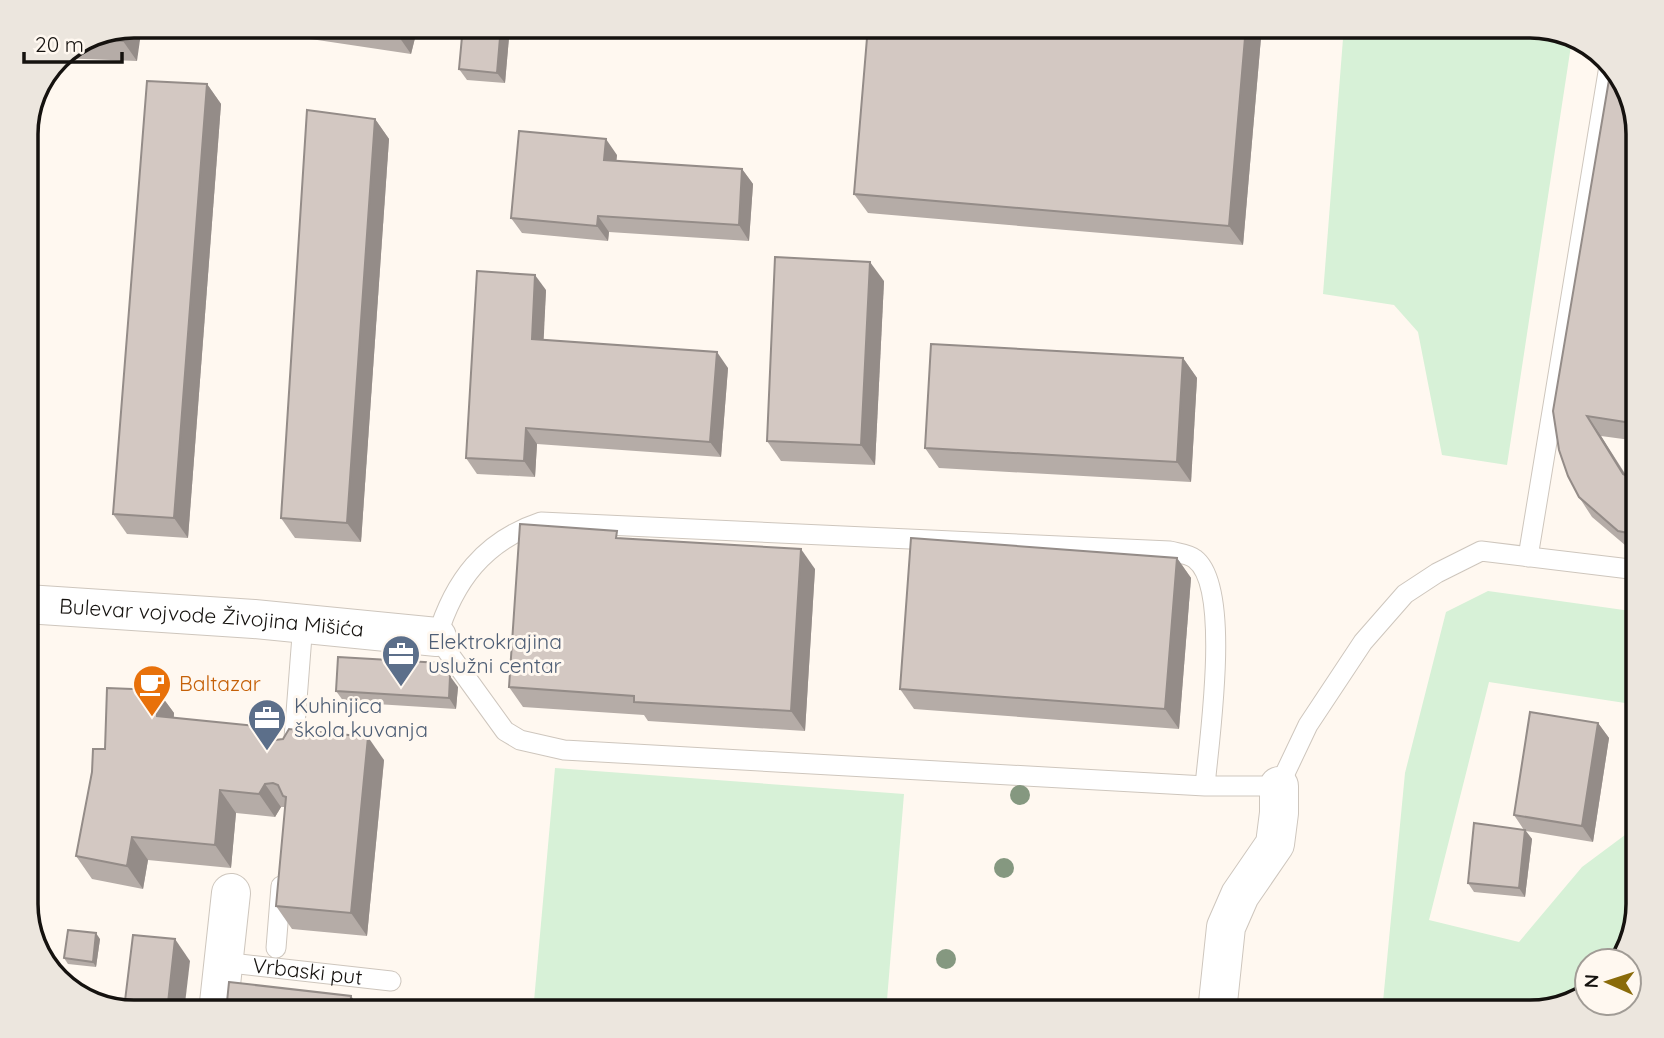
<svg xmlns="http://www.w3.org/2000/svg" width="1664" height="1038" viewBox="0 0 1664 1038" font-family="Quicksand,sans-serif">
	<rect width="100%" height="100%" fill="#fff8f0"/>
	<g fill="#d7f1d7">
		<polygon points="1344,26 1529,26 1572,39 1507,465 1442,455 1418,332 1394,305 1323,294"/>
		<polygon points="1488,591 1638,612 1638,705 1489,682 1429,920 1519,942 1582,867 1625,835 1638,803 1638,904 1620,961 1587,961 1587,994 1583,997 1530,1012 1382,1012 1405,773 1446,612"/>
		<polygon points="555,768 904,794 886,1012 533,1012"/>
	</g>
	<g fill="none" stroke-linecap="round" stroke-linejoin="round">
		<defs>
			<g id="service">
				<polyline points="1528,557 1609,66"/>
				<polyline points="293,751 303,623"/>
				<path d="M 1205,786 C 1209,740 1232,587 1195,559 C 1189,554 1177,553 1170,551 L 541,522 C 484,541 454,581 437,637 L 505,731 L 520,740 L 564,750 L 1205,786 L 1279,786 L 1308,725 L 1363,642 L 1405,594 L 1437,573 L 1481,551 L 1638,570"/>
				<polyline points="276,948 281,886"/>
				<path id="s1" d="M 222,962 L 391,981"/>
			</g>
			<g id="minor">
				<path id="s2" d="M 26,604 L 254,619 L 437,637"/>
				<polyline points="218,1012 231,893"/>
				<polyline points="1217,1012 1226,927 1240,895 1275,844 1279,813 1279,786"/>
			</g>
		</defs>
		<use href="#service" stroke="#cec6bd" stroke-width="21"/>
		<use href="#minor" stroke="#cec6bd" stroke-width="40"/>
		<use href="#service" stroke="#fff" stroke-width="19"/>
		<use href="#minor" stroke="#fff" stroke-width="38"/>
	</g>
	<g fill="#859880">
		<circle cx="1020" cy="795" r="10"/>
		<circle cx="1004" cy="868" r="10"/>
		<circle cx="946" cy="959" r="10"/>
	</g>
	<g fill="#b5aca7">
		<polygon points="135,26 137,61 58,58"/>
		<polygon points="223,26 418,26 411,54"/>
		<polygon points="510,26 505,83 467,80 459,69"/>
		<polygon points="1262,26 1243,245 868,213 854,194"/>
		<polygon points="1611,68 1638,128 1638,441 1601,436 1626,475 1638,482 1638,552 1632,551 1592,517 1579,497"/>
		<polygon points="207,84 221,104 188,538 127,534 113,514"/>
		<polygon points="375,119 389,139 361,542 295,538 281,518"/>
		<polygon points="617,155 616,161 742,169 753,184 749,241 609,232 608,241 522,233 511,218"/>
		<polygon points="884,281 875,465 781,461 767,441"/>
		<polygon points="546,290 543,339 728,368 721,457 537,444 535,477 477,474 466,458"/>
		<polygon points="1183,358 1197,378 1191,482 939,468 925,448"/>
		<polygon points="622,538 815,569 805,731 648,721 644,715 523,707 509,687"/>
		<polygon points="1177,558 1191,578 1179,729 914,709 900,689"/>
		<polygon points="458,687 456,709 344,702 336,691"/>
		<polygon points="157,690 174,713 173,718 265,727 275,740 384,760 367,936 292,929 276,906 286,807 281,807 275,817 236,813 231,868 148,860 143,889 92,879 76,856 105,749"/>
		<polygon points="1598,723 1609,738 1593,842 1526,831 1532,839 1525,897 1474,892 1468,883 1524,830 1514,815"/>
		<polygon points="100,939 96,967 68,964 64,958"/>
	</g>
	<g fill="#948c88">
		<polygon points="135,26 142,26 137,61 123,41 125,30"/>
		<polygon points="399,26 418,26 411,54 397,34"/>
		<polygon points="501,26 510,26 505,83 497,73"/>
		<polygon points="1246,26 1262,26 1243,245 1229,226"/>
		<polygon points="207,84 221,104 188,538 174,518"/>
		<polygon points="375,119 389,139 361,542 347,523"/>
		<polygon points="606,139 617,155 615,176 604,160"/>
		<polygon points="742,169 753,184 749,241 739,225"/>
		<polygon points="598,216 609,232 608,241 597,226"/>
		<polygon points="870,262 884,281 875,465 861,445"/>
		<polygon points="535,275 546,290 543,354 532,339"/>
		<polygon points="717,352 728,368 721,457 710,442"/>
		<polygon points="1183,358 1197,378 1191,482 1177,462"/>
		<polygon points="1587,416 1601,436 1637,494 1623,474"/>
		<polygon points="526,428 537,444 535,477 524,461"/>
		<polygon points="801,549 815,569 805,731 791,711"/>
		<polygon points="1177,558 1191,578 1179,729 1165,709"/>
		<polygon points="450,676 458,687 456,709 449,698"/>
		<polygon points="157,690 174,713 173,739 157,716"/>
		<polygon points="1598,723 1609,738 1593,842 1582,826"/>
		<polygon points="368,737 384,760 367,936 351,913"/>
		<polygon points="265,784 281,807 275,817 259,794"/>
		<polygon points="220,790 236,813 231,868 215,845"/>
		<polygon points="1525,830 1532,839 1525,897 1519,888"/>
		<polygon points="132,837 148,860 143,889 127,866"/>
		<polygon points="96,933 100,939 96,967 93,962"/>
		<polygon points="175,939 190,961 184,1012 167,1012"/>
		<polygon points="351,996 363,1012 350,1012"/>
	</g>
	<g fill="#d3c8c2" stroke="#948c88" stroke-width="2">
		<polygon points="346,26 399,26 397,34"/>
		<polygon points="463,26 501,26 497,73 459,69"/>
		<polygon points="868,26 1246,26 1229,226 854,194"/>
		<polygon points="125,30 123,41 101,40"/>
		<polygon points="1611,68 1623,81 1638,128 1638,424 1587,416 1623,474 1638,482 1638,535 1618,531 1579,497 1568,476 1559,450 1553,411"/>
		<polygon points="147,81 207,84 174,518 113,514"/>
		<polygon points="307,110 375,119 347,523 281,518"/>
		<polygon points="519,131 606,139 604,160 742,169 739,225 598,216 597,226 511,218"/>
		<polygon points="775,257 870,262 861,445 767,441"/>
		<polygon points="477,271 535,275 532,339 717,352 710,442 526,428 524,461 466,458"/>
		<polygon points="931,344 1183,358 1177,462 925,448"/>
		<polygon points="520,524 617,531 616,538 801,549 791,711 634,702 634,696 509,687"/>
		<polygon points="911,538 1177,558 1165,709 900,689"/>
		<polygon points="338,657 441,663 450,676 449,698 336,691"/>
		<polygon points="107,688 157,690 157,716 265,727 266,734 275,740 283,739 289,729 368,737 351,913 276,906 286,797 283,796 278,785 273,783 265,784 259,794 220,790 215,845 132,837 127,866 76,856 92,772 93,749 105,749"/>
		<polygon points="1530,712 1598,723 1582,826 1514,815"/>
		<polygon points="1474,823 1525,830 1519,888 1468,883"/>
		<polygon points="68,930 96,933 93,962 64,958"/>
		<polygon points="133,935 175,939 167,1012 135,1012 124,1009"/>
		<polygon points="229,982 351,996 350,1012 226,1012"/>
	</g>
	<defs>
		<symbol id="office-pin" viewBox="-11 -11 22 30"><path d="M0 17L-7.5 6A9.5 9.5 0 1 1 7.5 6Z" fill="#5c6f8a" stroke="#fff8f0"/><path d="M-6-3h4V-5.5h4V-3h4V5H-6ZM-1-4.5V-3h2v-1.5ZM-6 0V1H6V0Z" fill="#fff"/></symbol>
		<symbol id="cafe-pin" viewBox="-11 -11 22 30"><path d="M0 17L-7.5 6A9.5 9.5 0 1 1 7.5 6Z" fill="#e8710a" stroke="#fff8f0"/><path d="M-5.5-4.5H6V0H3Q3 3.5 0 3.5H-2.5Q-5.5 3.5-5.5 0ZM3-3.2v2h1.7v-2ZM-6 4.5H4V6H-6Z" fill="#fff"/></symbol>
	</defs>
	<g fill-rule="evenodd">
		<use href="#office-pin" x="379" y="632" width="44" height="60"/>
		<use href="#cafe-pin" x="130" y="662" width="44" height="60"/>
		<use href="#office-pin" x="245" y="696" width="44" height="60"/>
	</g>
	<g text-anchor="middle" stroke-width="6" stroke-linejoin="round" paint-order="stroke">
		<g font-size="21" fill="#15120f" stroke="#fff8f0">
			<text dy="7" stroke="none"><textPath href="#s2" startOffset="186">Bulevar vojvode Živojina Mišića</textPath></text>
			<text dy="7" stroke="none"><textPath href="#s1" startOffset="86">Vrbaski put</textPath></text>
		</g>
		<g font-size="21" fill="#4e5e75" stroke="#fff8f0" text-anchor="start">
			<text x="428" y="649">Elektrokrajina<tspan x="428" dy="24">uslužni centar</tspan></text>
			<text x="294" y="713">Kuhinjica<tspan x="294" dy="24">škola kuvanja</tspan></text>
		</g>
		<g font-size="21" fill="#c56008" stroke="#fff8f0" text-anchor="start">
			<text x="179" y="691">Baltazar</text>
		</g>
	</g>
	<path d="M0 0H1664V1038H0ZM134 38H1530A96 96 0 0 1 1626 134V904A96 96 0 0 1 1530 1000H134A96 96 0 0 1 38 904V134A96 96 0 0 1 134 38Z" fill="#ece6de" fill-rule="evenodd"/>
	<path fill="none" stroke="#15120f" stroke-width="3.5" d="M134 38H1530A96 96 0 0 1 1626 134V904A96 96 0 0 1 1530 1000H134A96 96 0 0 1 38 904V134A96 96 0 0 1 134 38Z"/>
	<g transform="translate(1608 982) rotate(273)"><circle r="33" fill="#fff8f0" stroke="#a19c96" stroke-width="2"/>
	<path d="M0-5L12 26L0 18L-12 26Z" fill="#8a6b0a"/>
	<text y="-10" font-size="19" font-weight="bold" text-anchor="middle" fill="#15120f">N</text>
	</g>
	<path d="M24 52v10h98v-10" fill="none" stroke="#15120f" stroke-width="3.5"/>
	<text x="35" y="52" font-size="21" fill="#15120f" stroke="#fff8f0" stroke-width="5" paint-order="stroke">20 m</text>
</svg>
